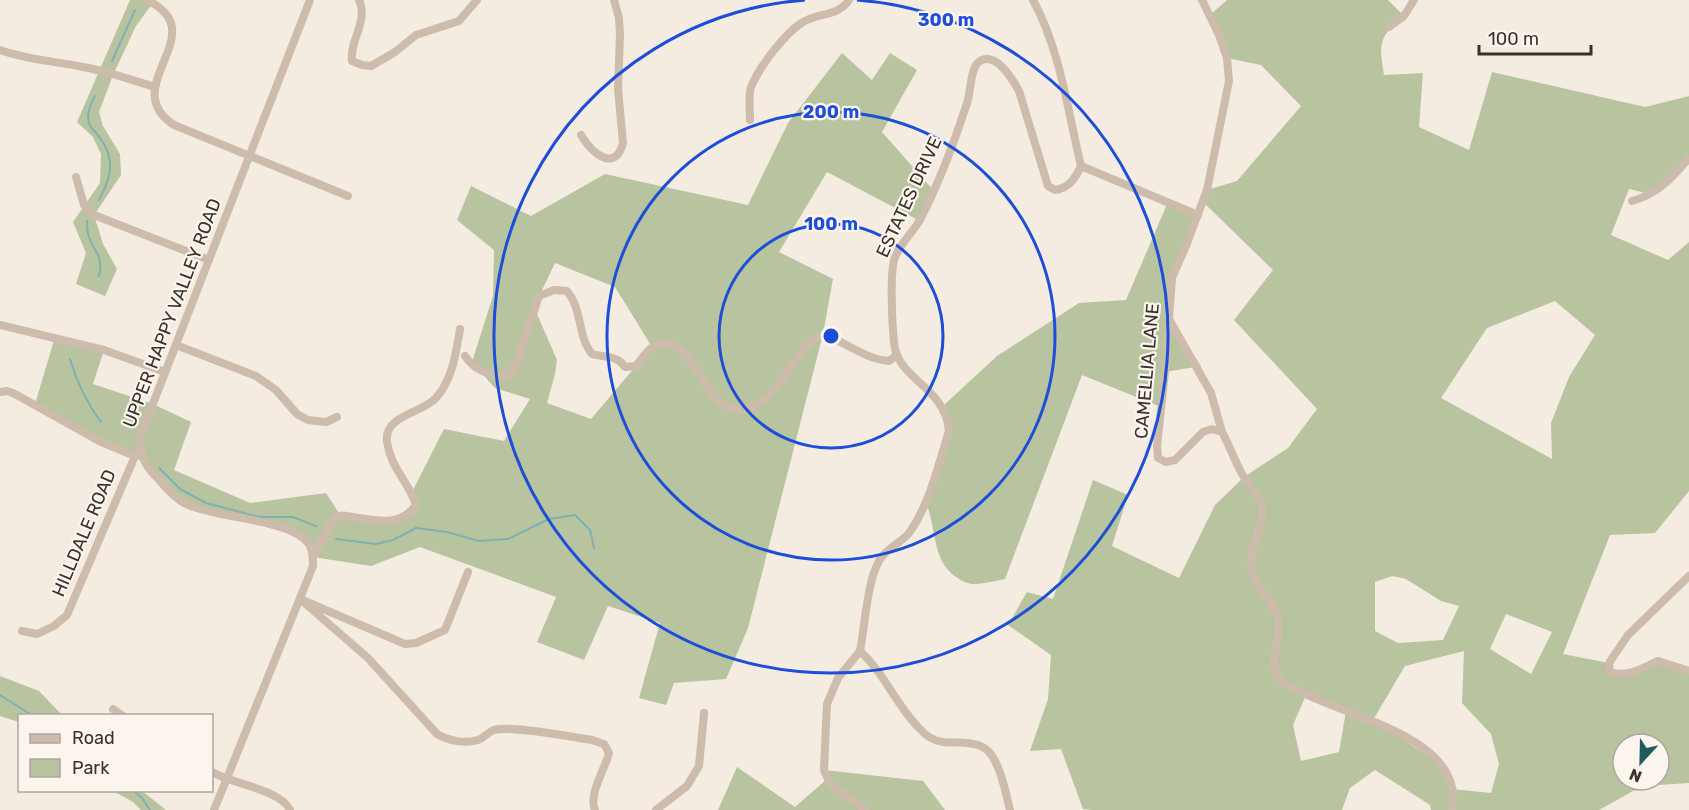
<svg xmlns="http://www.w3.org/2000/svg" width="1689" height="810" viewBox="0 0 1689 810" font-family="Rubik,sans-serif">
	<rect width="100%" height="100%" fill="#f4ebe1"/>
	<g fill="#b8c4a0" fill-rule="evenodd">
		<polygon points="130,0 155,0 136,26 113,75 99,112 103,126 120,154 121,175 94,215 103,244 117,269 105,296 76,284 86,253 73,222 100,183 101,154 93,137 77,122"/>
		<path d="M 1227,0 L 1388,0 L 1404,16 C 1378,37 1379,44 1384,75 L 1423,73 L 1419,127 L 1469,150 L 1492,72 L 1645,107 L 1689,96 L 1689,158 L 1650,194 L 1629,189 L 1611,235 L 1668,260 L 1689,242 L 1689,491 L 1655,533 L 1610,535 L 1563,654 L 1609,663 L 1615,674 L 1658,661 L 1689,667 L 1689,783 L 1642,786 L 1599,810 L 1431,810 L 1430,805 L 1375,770 L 1350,788 L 1342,810 L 1092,810 L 1083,809 L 1061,749 L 1030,751 L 1048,699 L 1051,655 L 1008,625 L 1027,592 L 1053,599 L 1093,480 L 1128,495 L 1112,546 L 1179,578 L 1215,505 L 1244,477 L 1288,448 L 1317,409 L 1234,320 L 1273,270 L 1203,202 L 1207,190 L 1237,181 L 1301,106 L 1261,65 L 1227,58 L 1210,15 ZM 1555,301 L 1595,335 L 1569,377 L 1551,423 L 1552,459 L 1441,398 L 1487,328 ZM 1392,576 L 1406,579 L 1441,601 L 1459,606 L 1443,640 L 1398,643 L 1375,631 L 1375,582 ZM 1506,614 L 1552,632 L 1531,674 L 1490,649 ZM 1464,651 L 1462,703 L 1491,734 L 1499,764 L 1491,793 L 1452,789 L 1444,766 L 1373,720 L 1405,666 ZM 1306,695 L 1346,711 L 1339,752 L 1301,761 L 1293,725 ZM 1623,744 L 1659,744 L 1659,780 L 1623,780 Z"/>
		<path d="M 842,53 L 872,80 L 890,53 L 917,70 L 882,132 L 934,191 L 920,221 L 827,172 L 779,252 L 833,279 L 823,334 L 748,628 L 726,679 L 674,683 L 666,705 L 639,698 L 660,623 L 608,606 L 584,660 L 537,642 L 556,597 L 420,547 L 371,566 L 313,557 L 299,536 L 188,506 L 135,456 L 35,404 L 55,337 L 104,350 L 93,384 L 153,404 L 191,422 L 174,470 L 250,503 L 326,493 L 340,515 L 395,520 L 413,509 L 412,492 L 444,429 L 504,441 L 530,399 L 495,388 L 480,371 L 471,365 L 493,296 L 494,250 L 457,220 L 471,186 L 531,216 L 605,174 L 748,205 L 788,123 ZM 555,263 L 615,287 L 652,347 L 591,419 L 547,403 L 555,374 L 557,360 L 534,307 Z"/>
		<path d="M 1168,202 L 1198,215 L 1172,278 L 1169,319 L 1201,366 L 1165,372 L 1161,407 L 1082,375 L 1005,579 C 996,581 986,583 977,584 C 969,585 962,581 956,577 C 931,560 937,526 925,501 L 949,431 L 943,406 L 997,356 L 1079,303 L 1126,300 Z"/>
		<polygon points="0,676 39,691 62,715 20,716 19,722 0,716"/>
		<polygon points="737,767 795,807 827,779 824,770 923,781 945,810 866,810 861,807 859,810 718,810"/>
		<polygon points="113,791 142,791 166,810 141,810 133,802"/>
	</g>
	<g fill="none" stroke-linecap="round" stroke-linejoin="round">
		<g stroke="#7fb0b2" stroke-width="2">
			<polyline points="112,61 135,10"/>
			<path d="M 95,96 C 91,104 86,113 89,123 C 90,128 97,133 100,138 C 116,159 111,178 99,200"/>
			<path d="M 87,221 C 87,226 87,232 89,237 C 94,253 104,255 99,276"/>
			<path d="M 70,359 C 77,383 86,402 101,422"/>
			<polyline points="159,468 180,489 206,503 259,517 293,517 316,526"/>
			<polyline points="336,539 376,544 393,540 416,528 447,532 479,541 508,539 549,519 575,515 590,530 594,548"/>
			<polyline points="0,695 33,716"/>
			<polyline points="132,790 142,798 150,810"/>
		</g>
		<g stroke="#cdbbac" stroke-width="8">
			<path d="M 147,0 C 216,34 115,86 174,125 L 348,196"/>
			<path d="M 359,0 C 369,21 349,41 352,61 L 362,65 L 371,66 L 395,52 L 416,35 L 459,21 L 477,0"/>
			<path d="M 1033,0 C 1060,49 1068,112 1081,166 L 1198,215"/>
			<path d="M 1202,0 L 1219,35 L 1227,58 L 1229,81 L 1207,190 L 1186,246 L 1172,278 L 1165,372 L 1157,446 L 1158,458 L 1166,462 L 1175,460 L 1203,432 L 1212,429 L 1222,432 C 1230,446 1235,463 1244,477 C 1249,486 1259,494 1261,504 C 1266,525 1252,540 1251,561 C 1250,585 1273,598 1278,618 C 1283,638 1265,662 1280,680 C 1284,685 1294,688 1300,691 C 1345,717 1467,737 1452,810"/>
			<polyline points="1389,27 1404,16 1414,0"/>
			<path d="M 0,50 C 27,60 55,61 83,67 C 107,71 131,80 155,87"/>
			<path d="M 750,120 C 750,110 748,97 751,87 C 759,67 785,33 803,22 C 818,13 839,16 849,0"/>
			<path d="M 581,135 C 591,152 615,174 623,143 L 618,89 L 620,36 L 619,18 L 614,0"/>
			<polyline points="76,177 84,205 94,215 209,260"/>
			<path d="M 1632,201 C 1658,194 1673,177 1689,158"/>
			<polyline points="1169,319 1211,393 1222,432"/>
			<polyline points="0,325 104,350 165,372"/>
			<polyline points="176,345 256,376 276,390 297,414 308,420 326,422 337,417"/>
			<path d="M 465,356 C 476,372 492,377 511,374 L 519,357 L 539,296 L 554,290 L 567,291 C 583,310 577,336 592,354 C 605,358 616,354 625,367 L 636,366 C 640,361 645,353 651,348 C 679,325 702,384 716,399 C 721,405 728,408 736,409 C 775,414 791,349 823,334 C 846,342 864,359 889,361 L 896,356"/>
			<polyline points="0,392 7,391 15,394 101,442 135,456"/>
			<path d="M 313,557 L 334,518 C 341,514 346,516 353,517 C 378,521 400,527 416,505 C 408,480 391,469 387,442 C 384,415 421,414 436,398 C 453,379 456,352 460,329"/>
			<path d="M 468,572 L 445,630 L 416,643 L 405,644 L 300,599 L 368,658 L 437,734 C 449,741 465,744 478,740 C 484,738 488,732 494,730 C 511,725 571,737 592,740 L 604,744 L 609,753 C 605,769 588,795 595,810"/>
			<path d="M 1689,576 L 1628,635 L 1609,663 L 1610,672 C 1627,678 1642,668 1658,661 L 1689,671"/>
			<polyline points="22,631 37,634 54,626 67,615 135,456 141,451"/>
			<path d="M 860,651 C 865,626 867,582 879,561 C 886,548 900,544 909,533 C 930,504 938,465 949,431 C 946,387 896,379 894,342 C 892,323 890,276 894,260 C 899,244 914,232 921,218 C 940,181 954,143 967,103 C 971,93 970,66 980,61 C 996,51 1013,80 1019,91 L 1048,186 L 1055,190 C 1069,188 1075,179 1081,166"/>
			<path d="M 860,651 C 885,674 896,705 919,728 C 925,735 933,741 943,742 C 963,744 984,738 995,761 C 1003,776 1006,794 1010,810"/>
			<polyline points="860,651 838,678 827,704 824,770 830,784 866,810"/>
			<polyline points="113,709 123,716"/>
			<path d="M 212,772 C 232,784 280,789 290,810"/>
			<path d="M 214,810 L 313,566 C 313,559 313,550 309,544 C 290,518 218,519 188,505 C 177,500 168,490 160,481 C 145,466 141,459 140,437 L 310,0"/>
			<polyline points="656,810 687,786 699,766 704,713"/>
		</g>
	</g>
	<g fill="none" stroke="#1d4ed8" stroke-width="3">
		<circle cx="831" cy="336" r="112"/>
		<circle cx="831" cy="336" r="224"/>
		<path d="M857 0A337 337 0 1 1 805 0"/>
	</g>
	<g text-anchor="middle" stroke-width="4.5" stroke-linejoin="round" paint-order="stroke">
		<g font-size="18" fill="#3b302b" stroke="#fbf5ee">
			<text transform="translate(909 197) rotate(-65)" y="6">ESTATES DRIVE</text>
			<text transform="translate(172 313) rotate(-69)" y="6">UPPER HAPPY VALLEY ROAD</text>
			<text transform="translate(1147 371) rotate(-85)" y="6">CAMELLIA LANE</text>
			<text transform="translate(84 533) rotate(-67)" y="6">HILLDALE ROAD</text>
		</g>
	</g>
	<circle cx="831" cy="336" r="9" fill="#1d4ed8" stroke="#fbf5ee" stroke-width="3"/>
	<g font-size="18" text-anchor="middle" font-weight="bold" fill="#1d4ed8" stroke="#fbf5ee" stroke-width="4.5" stroke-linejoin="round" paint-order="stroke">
		<text x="946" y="26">300 m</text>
		<text x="831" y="118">200 m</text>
		<text x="831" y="230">100 m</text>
	</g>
	<rect x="18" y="714" width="195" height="78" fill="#fbf5ee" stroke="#aea6a0" stroke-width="1.5"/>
	<rect x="30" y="734" width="30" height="9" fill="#cdbbac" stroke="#aea6a0" stroke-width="1.5"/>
	<text x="72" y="744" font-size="18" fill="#3b302b">Road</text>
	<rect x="30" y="759" width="30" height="18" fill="#b8c4a0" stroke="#aea6a0" stroke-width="1.5"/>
	<text x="72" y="774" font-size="18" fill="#3b302b">Park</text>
	<g transform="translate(1641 762) rotate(202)"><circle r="28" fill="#fbf5ee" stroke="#aea6a0" stroke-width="1.5"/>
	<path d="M0-4.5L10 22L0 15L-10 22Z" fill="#1f5a5e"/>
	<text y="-9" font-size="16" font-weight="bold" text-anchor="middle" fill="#3b302b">N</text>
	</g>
	<path d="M1479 45v9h112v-9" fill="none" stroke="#3b302b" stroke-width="3"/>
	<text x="1488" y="45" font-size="18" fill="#3b302b" stroke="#fbf5ee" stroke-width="4.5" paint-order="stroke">100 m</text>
</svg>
